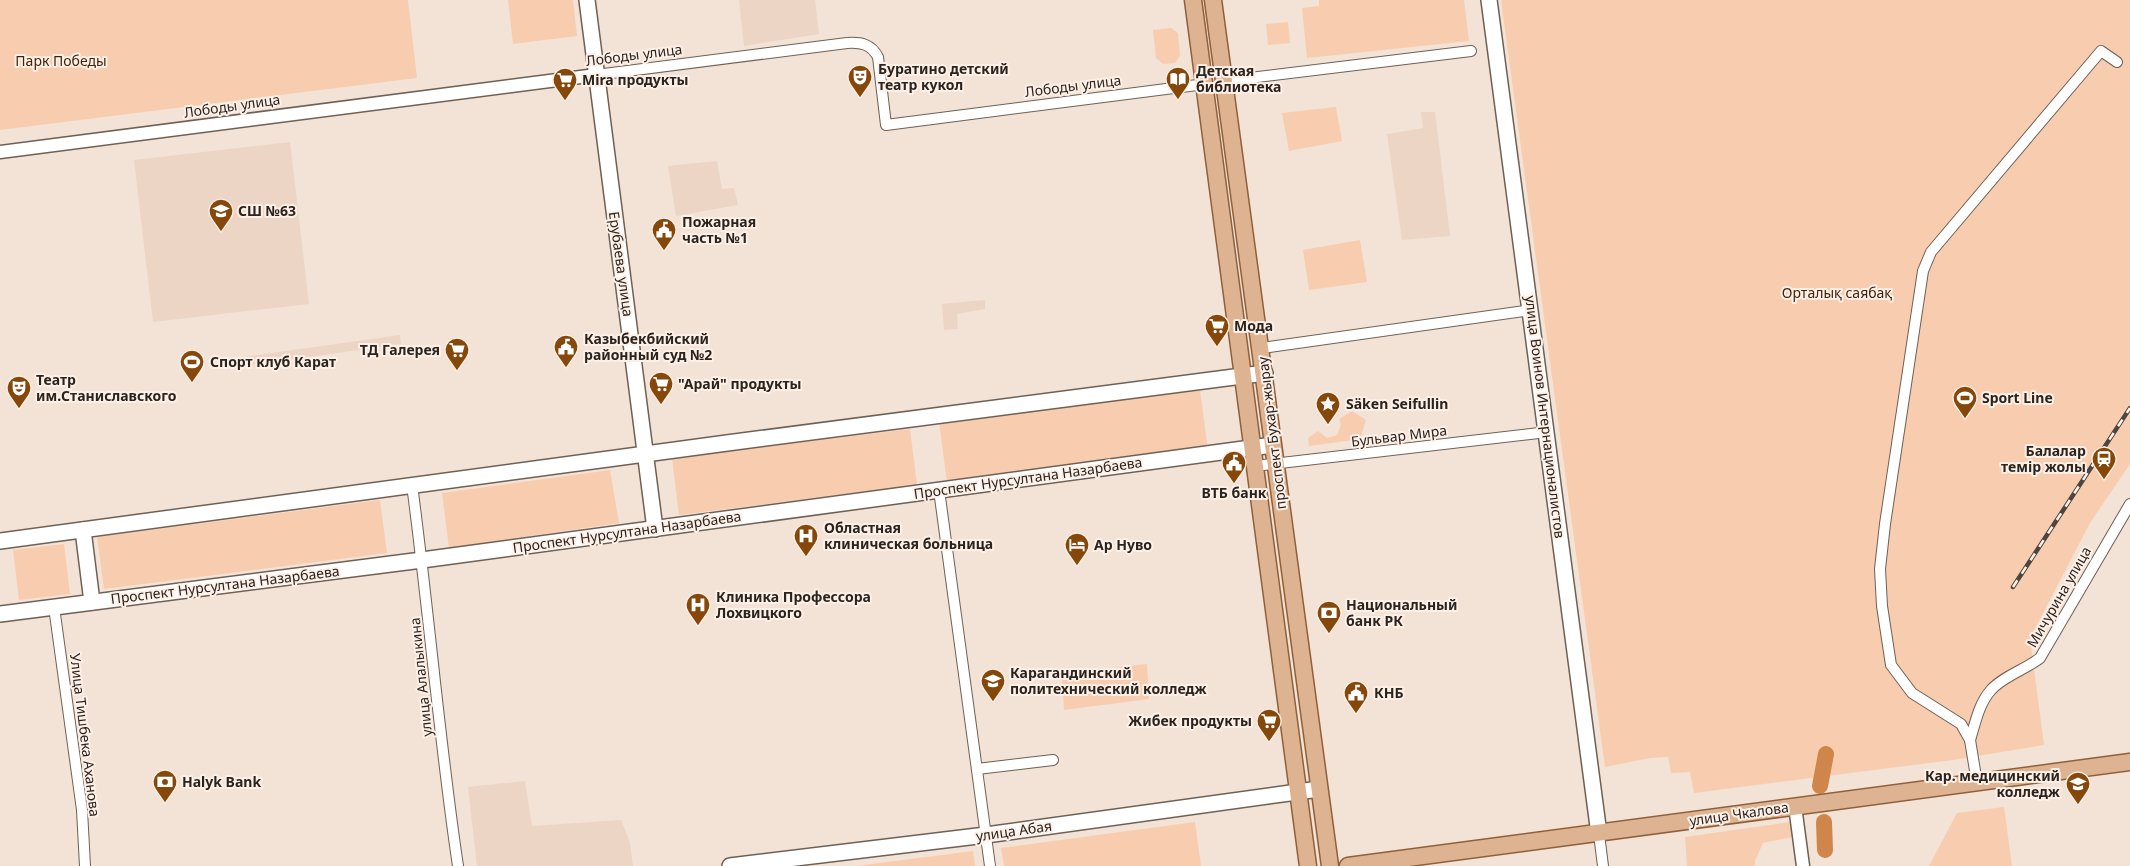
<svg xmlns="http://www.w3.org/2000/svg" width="2130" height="866" viewBox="0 0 2130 866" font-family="'Noto Sans',sans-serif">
	<rect width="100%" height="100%" fill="#f3e2d6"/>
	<g fill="#ecd5c4">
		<polygon points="739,0 815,0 819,34 744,46"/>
		<polygon points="1421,112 1435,112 1450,236 1402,240 1387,134 1423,128"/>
		<polygon points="290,142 309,304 153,322 134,160"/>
		<polygon points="717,161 722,189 734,188 738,205 676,216 668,166"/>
		<polygon points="985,300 985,309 957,314 958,329 944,330 942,304"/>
		<polygon points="400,335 401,344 231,368 230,359"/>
		<polygon points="525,781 532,826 621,820 630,843 633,866 477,866 468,787"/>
	</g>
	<g fill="#f8cdaf">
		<polygon points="0,0 408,0 417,78 0,130"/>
		<polygon points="508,0 573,0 577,36 513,44"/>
		<polygon points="1319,0 1464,0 1469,41 1307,58 1302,8 1319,6"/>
		<polygon points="1501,0 2130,0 2130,464 2090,523 2030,638 2044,745 1953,760 1694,793 1690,772 1671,773 1668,757 1650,758 1605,767"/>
		<polygon points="1288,22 1290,43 1268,45 1266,24"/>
		<polygon points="1171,28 1178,33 1180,56 1175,63 1163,64 1156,58 1153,30"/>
		<polygon points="1336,107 1342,141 1289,151 1282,113"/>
		<polygon points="1360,240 1367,282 1309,290 1303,250"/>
		<polygon points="1200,390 1208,450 947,482 939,422"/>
		<polygon points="1352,411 1366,420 1360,439 1309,446 1308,438 1318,431 1327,438 1337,435 1341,425 1339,419"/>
		<polygon points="910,429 917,485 679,515 672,458"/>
		<polygon points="610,470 619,523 449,548 442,493"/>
		<polygon points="380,500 387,553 104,589 97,537"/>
		<polygon points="64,544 70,594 19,600 13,550"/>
		<polygon points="1147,664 1149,699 1064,710 1062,674"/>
		<polygon points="2004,807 2012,866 1929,866 1957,813"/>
		<polygon points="1195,822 1201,866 1004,866 1001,848"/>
		<polygon points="1790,822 1792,837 1763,843 1755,861 1755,866 1687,866 1685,837"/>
		<polygon points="973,851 975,866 856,866"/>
	</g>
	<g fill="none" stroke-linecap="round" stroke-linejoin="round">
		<g stroke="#d0864a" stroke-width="16">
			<polyline points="1820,786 1826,754"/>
			<polyline points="1824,822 1825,850"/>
		</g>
		<defs>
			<g id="minor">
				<path d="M 596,75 L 847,43 C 861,42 871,44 878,57 L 886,125 L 1205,84"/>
				<polyline points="1225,81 1471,51"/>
				<polyline points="1262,348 1531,310"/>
				<polyline points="1255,466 1547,432"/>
				<path d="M 412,485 C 429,612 439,739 458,866"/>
				<polyline points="939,490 990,866"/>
				<polyline points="54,607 82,810 85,866"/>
				<path d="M 1970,740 C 1975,724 1979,703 1991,690 C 2002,677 2026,669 2040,658 L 2130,504"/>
				<polyline points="977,769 1053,760"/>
				<polyline points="1977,783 1970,740 1961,724 1912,693 1891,665 1882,606 1880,569 1885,524 1923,271 1931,252 2101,51 2117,62"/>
				<polyline points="1599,834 1603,866"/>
			</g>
			<g id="tertiary">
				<polyline points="0,152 596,75"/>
				<polyline points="1795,806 1803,866"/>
			</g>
			<g id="secondary">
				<polyline points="587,0 655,529"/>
				<polyline points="1489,0 1599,834"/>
				<polyline points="83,530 92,602"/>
				<polyline points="0,541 727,443 1265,373"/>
				<polyline points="0,614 422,560 1273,445"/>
				<polyline points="730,866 986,835 1319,789"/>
			</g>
			<g id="primary">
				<polyline points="1193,0 1308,866"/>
				<path d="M 1213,0 C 1254,289 1289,578 1330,866"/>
				<polyline points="1348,866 2130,762"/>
			</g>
		</defs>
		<use href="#minor" stroke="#6e6055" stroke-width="12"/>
		<use href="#tertiary" stroke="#6e6055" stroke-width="15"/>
		<use href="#secondary" stroke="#6e6055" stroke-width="18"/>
		<use href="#primary" stroke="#8f603a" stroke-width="19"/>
		<use href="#minor" stroke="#fff" stroke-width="10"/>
		<use href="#tertiary" stroke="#fff" stroke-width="12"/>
		<use href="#secondary" stroke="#fff" stroke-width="15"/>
		<use href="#primary" stroke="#ddb391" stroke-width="16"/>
		<defs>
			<polyline id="rail" points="2013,587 2130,408"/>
		</defs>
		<use href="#rail" stroke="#4d453f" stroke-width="4.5"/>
		<use href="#rail" stroke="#fef0e7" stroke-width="2.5" stroke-dasharray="8" stroke-linecap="butt"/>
	</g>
	<defs>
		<symbol id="theatre-pin" viewBox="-11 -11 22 30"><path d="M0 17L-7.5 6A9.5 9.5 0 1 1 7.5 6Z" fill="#86480a" stroke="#fef0e7"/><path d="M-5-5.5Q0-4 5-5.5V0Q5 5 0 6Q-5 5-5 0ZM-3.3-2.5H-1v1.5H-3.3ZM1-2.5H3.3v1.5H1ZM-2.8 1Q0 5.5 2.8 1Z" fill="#fff"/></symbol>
		<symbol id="library-pin" viewBox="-11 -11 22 30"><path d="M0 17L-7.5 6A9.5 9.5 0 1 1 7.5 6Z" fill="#86480a" stroke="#fef0e7"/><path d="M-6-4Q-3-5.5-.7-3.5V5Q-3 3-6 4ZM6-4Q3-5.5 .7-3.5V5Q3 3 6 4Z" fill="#fff"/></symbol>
		<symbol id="supermarket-pin" viewBox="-11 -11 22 30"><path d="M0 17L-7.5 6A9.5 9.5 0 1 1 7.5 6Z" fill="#86480a" stroke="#fef0e7"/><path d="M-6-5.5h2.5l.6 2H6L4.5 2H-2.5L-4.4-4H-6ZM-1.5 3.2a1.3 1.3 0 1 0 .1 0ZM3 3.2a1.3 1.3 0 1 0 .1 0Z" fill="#fff"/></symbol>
		<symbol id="school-pin" viewBox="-11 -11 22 30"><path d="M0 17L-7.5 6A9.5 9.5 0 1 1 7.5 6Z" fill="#86480a" stroke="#fef0e7"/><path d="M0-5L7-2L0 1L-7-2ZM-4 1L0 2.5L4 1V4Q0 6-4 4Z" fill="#fff"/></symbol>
		<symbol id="civic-pin" viewBox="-11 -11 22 30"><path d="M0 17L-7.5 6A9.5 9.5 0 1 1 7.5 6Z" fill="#86480a" stroke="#fef0e7"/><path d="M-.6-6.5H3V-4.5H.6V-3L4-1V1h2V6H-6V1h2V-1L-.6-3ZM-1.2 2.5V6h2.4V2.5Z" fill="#fff"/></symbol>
		<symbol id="stadium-pin" viewBox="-11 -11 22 30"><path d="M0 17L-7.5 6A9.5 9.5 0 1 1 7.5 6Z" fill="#86480a" stroke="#fef0e7"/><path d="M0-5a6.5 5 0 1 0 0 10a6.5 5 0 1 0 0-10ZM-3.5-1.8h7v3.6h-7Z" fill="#fff"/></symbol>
		<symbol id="sight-pin" viewBox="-11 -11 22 30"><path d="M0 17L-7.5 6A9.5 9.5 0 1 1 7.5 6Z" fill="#86480a" stroke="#fef0e7"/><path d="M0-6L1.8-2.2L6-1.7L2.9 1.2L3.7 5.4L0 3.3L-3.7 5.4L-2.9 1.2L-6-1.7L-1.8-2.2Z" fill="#fff"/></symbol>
		<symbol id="station-pin" viewBox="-11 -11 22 30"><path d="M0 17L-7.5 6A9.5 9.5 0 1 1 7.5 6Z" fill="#86480a" stroke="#fef0e7"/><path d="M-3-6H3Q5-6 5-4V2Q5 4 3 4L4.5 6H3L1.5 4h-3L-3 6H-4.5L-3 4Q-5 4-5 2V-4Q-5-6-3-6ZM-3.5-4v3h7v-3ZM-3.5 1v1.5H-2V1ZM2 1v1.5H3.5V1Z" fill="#fff"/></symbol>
		<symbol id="hospital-pin" viewBox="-11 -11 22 30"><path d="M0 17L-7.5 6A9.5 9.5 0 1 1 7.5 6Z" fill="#86480a" stroke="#fef0e7"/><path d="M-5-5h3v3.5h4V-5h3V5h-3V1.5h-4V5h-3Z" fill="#fff"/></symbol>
		<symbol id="hotel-pin" viewBox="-11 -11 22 30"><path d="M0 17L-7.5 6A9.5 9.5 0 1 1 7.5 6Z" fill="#86480a" stroke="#fef0e7"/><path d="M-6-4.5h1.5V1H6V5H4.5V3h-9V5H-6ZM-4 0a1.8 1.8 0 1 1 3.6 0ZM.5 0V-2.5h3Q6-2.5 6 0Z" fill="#fff"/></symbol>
		<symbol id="bank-pin" viewBox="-11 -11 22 30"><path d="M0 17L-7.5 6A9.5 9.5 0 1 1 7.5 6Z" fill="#86480a" stroke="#fef0e7"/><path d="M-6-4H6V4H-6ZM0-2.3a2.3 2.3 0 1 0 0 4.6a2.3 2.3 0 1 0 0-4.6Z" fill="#fff"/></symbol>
		<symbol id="university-pin" viewBox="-11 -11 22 30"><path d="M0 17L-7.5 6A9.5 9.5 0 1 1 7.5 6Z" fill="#86480a" stroke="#fef0e7"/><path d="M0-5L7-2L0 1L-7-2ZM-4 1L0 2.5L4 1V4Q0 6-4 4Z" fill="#fff"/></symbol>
	</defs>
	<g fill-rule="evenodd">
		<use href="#theatre-pin" x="846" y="63" width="28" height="38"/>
		<use href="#library-pin" x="1164" y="65" width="28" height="38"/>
		<use href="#supermarket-pin" x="551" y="66" width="28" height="38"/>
		<use href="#school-pin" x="207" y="197" width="28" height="38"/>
		<use href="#civic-pin" x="650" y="216" width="28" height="38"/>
		<use href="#supermarket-pin" x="1203" y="312" width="28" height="38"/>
		<use href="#civic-pin" x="552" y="333" width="28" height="38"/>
		<use href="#supermarket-pin" x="443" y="336" width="28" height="38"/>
		<use href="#stadium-pin" x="178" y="348" width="28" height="38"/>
		<use href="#supermarket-pin" x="647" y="370" width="28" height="38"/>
		<use href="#theatre-pin" x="5" y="374" width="28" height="38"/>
		<use href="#stadium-pin" x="1951" y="384" width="28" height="38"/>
		<use href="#sight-pin" x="1314" y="390" width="28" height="38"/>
		<use href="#station-pin" x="2090" y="445" width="28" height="38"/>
		<use href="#civic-pin" x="1220" y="449" width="28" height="38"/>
		<use href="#hospital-pin" x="792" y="522" width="28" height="38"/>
		<use href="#hotel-pin" x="1063" y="531" width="28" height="38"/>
		<use href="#hospital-pin" x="684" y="591" width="28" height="38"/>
		<use href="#bank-pin" x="1315" y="599" width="28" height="38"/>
		<use href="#university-pin" x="979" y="667" width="28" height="38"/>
		<use href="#civic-pin" x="1342" y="679" width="28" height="38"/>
		<use href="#supermarket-pin" x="1255" y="707" width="28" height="38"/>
		<use href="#bank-pin" x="151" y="768" width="28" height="38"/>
		<use href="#university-pin" x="2064" y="770" width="28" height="38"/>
	</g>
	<g text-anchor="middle" stroke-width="4" stroke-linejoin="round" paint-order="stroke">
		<g font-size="14" fill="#2a241f" stroke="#fef0e7">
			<text transform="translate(634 55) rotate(-7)" y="5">Лободы улица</text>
			<text transform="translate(1073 86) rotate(-7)" y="5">Лободы улица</text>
			<text transform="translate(232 106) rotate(-8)" y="5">Лободы улица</text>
			<text transform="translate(621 264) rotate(82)" y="5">Ерубаева улица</text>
			<text transform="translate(1545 417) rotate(83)" y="5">улица Воинов Интернационалистов</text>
			<text transform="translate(1272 433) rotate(-97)" y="5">проспект Бухар-жырау</text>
			<text transform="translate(1399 436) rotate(-7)" y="5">Бульвар Мира</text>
			<text transform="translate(1028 478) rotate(-8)" y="5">Проспект Нурсултана Назарбаева</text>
			<text transform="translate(627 532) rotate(-8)" y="5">Проспект Нурсултана Назарбаева</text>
			<text transform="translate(225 585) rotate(-7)" y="5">Проспект Нурсултана Назарбаева</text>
			<text transform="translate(2059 597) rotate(-60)" y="5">Мичурина улица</text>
			<text transform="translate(421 677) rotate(-96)" y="5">улица Алалыкина</text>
			<text transform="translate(85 735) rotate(83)" y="5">Улица Тишбека Аханова</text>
			<text transform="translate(1739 814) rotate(-8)" y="5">улица Чкалова</text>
			<text transform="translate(1014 831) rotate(-8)" y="5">улица Абая</text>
		</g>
		<g font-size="14" fill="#412309" stroke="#fef0e7">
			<text x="61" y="66">Парк Победы</text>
			<text x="1837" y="298">Орталық саябақ</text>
		</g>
		<g font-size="14" font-weight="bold" fill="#2a241f" stroke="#fef0e7" text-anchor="start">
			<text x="878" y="74">Буратино детский<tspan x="878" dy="16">театр кукол</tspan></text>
			<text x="1196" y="76">Детская<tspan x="1196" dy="16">библиотека</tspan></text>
			<text x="582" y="85">Mira продукты</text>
			<text x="238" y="216">СШ №63</text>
			<text x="682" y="227">Пожарная<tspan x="682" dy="16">часть №1</tspan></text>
			<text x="1234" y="331">Мода</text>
			<text x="584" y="344">Казыбекбийский<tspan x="584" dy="16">районный суд №2</tspan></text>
			<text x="440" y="355" text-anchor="end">ТД Галерея</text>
			<text x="210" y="367">Спорт клуб Карат</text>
			<text x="36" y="385">Театр<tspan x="36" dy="16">им.Станиславского</tspan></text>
			<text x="678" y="389">"Арай" продукты</text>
			<text x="1982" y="403">Sport Line</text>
			<text x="1346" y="409">Säken Seifullin</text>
			<text x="2086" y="456" text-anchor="end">Балалар<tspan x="2086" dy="16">темір жолы</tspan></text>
			<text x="1234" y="498" text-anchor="middle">ВТБ банк</text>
			<text x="824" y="533">Областная<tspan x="824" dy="16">клиническая больница</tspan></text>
			<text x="1094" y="550">Ар Нуво</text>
			<text x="716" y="602">Клиника Профессора<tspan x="716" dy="16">Лохвицкого</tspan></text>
			<text x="1346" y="610">Национальный<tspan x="1346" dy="16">банк РК</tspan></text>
			<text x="1010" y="678">Карагандинский<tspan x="1010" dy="16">политехнический колледж</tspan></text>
			<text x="1374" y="698">КНБ</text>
			<text x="1252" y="726" text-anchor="end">Жибек продукты</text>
			<text x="2060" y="781" text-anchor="end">Кар. медицинский<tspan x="2060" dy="16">колледж</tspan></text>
			<text x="182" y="787">Halyk Bank</text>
		</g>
	</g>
</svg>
